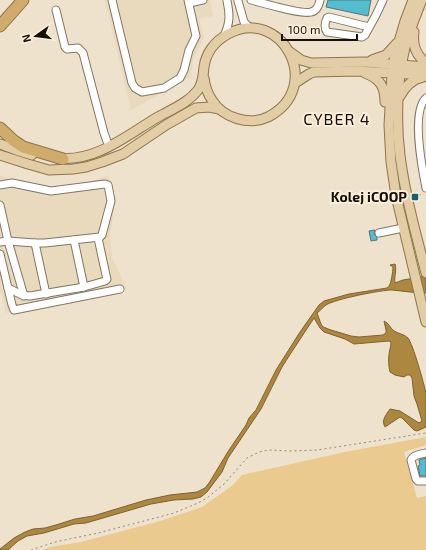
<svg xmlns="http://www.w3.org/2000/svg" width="426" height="550" viewBox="0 0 426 550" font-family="'Exo 2',sans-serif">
	<rect width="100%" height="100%" fill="#eee2cd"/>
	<g fill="#e9d9bd">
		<polygon points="105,0 210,0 213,16 199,19 204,38 193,60 191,77 131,110"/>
		<polygon points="0,175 21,185 67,189 109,175 115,202 110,237 112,258 127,289 6,313 0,289"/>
	</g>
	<polygon fill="#eaca8e" points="426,437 426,445 404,452 417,498 426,496 426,550 43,550 50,547 81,542 160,521 202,507 233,485 242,475 345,452"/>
	<path fill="#ab873f" stroke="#7e632f" d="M 395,264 C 397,270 394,276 395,283 L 403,280 L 426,276 L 426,293 C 415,293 403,291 392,290 C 381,290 335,299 326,305 C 323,307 320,311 317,313 L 321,324 L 323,327 L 331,330 L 351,336 L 359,337 L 383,335 L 386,333 L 386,330 L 384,321 C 389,323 390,328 394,331 C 399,334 404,334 408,338 C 413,344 424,384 426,393 C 426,404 426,416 426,427 L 417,431 L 414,430 L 402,418 L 400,417 L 385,427 C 381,420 386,415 390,409 L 400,411 L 419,423 L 422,421 L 417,404 L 414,396 L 412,378 L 410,375 L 407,375 L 404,377 L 395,375 L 390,372 C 389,369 388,359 389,355 C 389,351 391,347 391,342 L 389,341 L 354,344 L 345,339 L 324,332 L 320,328 L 314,318 L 291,353 L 282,367 L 261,409 L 228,458 L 222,472 L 207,492 L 201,497 L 193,499 L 174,500 L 151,504 L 86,523 L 74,524 L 44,533 L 27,536 L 18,541 L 8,550 L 0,550 L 0,549 L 14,538 L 25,532 L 33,529 L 45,528 L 59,524 L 75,519 L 93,516 L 146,500 L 170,495 L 197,492 L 205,488 L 209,483 L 229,450 L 246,425 L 249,418 L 256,410 L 276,370 L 300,332 L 319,305 L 324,301 L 349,294 L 387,288 C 387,287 389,287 389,286 C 391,284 393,271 393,267 L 390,265 Z"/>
	<g fill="#53bcd0" stroke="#5a7379">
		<polygon points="328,0 371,0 368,16 326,7"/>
		<polygon points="375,230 374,234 377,237 377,240 371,241 369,231"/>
		<polygon points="426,458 426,476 420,476 418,466 420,465 419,460"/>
	</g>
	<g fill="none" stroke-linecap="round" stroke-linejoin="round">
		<defs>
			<g id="minor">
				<polyline points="112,0 132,83 135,88 142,92 164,88 180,78 184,70 189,50 196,36 188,0"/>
				<path d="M 251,0 C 263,3 302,15 311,12 C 317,11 319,5 320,0"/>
				<polyline points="238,1 244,22 250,28"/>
				<polyline points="189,3 203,0"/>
				<polyline points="56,10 65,47 67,49 78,48 83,53 104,133 109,147"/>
				<path d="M 369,27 L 329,17 L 327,18 C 325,22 324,28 327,32 L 362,37 L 365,35 L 376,15 L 383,0"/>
				<path d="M 224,36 C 230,23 230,15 227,1"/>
				<path d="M 426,98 C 411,112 422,168 426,188"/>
				<polyline points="0,185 12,183 51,191 105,184 108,185 111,201 102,235 100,237 45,243 35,243 8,241 0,242"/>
				<polyline points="0,205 8,241 24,296"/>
				<polyline points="379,233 403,228"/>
				<polyline points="74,240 84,287"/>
				<polyline points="35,243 46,294"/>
				<polyline points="0,254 12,305 14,310 120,289"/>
				<polyline points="8,288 22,295 30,296 84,287 105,281 107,279 106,275 98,238"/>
				<path d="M 426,453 C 421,454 413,455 411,460 L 416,479 L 418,481 L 426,481"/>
			</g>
			<g id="major">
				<polyline points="413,0 405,21 395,55 392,74 389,125 391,162 396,196 426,322"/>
				<path d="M 422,0 C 415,17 408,34 404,52 C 397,81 396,124 400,155 C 405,195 416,234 426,273"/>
				<path d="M 414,32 C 412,45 416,55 426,63"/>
				<polyline points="290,52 301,60 311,63 365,62 426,67"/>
				<polyline points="372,60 386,55 397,43"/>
				<path d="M 365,73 C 380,79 385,86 385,102"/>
				<polyline points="295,83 309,74 314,72 357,71 426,75"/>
				<path d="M 400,96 C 405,87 412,79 423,77"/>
				<polyline points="0,144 19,151 32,155"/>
				<polyline points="0,155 28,164 49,170 73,169 86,167 102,162 123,154 166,125 196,108 209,107 219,109"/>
				<path d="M 57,158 C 95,163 127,135 158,117 C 172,109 188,103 198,90 C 203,83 203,76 204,67 C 206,53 215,41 228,34 C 281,5 326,87 268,117 C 249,126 223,118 212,100 C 207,93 205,86 204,78"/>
			</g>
			<g id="highway">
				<polyline points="0,26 23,0"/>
				<polyline points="0,128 14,141 23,147 63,159"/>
			</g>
		</defs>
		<use href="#minor" stroke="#817764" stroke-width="9"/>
		<use href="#major" stroke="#8e7549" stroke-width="11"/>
		<use href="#highway" stroke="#8e7549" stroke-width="13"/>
		<g stroke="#938a7b" stroke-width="1" stroke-dasharray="2 3" stroke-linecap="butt">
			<polyline points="414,196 424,194"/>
			<polyline points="31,550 55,542 98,533 159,517 174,513 198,503 207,498 224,484 247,458 259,452 269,450 290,451 317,450 426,433"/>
		</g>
		<use href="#minor" stroke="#fff" stroke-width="7"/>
		<use href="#major" stroke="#e2cda6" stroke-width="9"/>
		<use href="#highway" stroke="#cfac6b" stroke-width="11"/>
	</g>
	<rect fill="#17616f" stroke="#fbefda" stroke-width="1.5" x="411" y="193" width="8" height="8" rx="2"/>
	<g text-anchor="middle" stroke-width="4" stroke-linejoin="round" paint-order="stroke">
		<g font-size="14" font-weight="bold" fill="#141009" stroke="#fbefda" text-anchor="end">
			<text x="407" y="202">Kolej iCOOP</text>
		</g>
		<g font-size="16" letter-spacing="1" fill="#141009" stroke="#fbefda">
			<text x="337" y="125">CYBER 4</text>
		</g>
	</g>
	<g transform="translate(36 36) rotate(256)" stroke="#fbefda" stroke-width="3" paint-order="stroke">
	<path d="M0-3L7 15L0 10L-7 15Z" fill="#141009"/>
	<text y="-6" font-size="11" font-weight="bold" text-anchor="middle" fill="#141009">N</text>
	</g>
	<path d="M282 34v6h75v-6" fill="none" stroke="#141009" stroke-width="2"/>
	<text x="288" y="34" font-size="12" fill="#141009" stroke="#fbefda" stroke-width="3" paint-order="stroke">100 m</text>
</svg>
